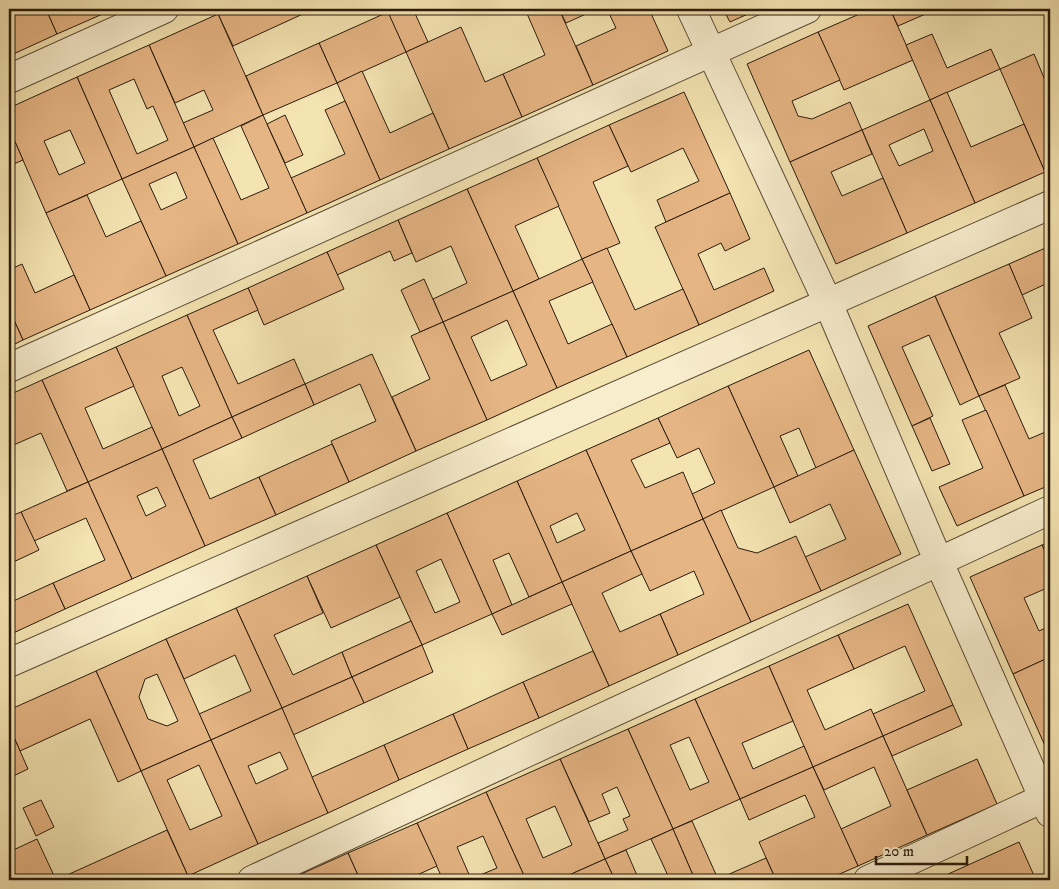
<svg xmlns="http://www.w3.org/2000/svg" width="1059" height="889" viewBox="0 0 1059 889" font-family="'IM FELL DW Pica',serif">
	<rect width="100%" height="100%" fill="#f4e4b2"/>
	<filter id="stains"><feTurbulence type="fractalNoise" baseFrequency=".004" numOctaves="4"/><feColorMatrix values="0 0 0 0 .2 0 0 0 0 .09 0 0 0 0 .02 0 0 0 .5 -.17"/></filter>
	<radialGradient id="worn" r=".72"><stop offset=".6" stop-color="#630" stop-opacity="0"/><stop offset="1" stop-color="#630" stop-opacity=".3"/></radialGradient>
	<g fill="#e6b584" stroke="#2a1b0c" fill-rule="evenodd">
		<polygon points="9,9 46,9 57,34 9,56"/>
		<polygon points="46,9 114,9 57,34"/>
		<polygon points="229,9 303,9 305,13 233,46 218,14"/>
		<polygon points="303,9 315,9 305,13"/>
		<polygon points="386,9 413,9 428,42 406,52"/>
		<polygon points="525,9 559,9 593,85 522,117 503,74 545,55"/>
		<polygon points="559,9 597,9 566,23"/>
		<polygon points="607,9 649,9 668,51 593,85 576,46 616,28"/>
		<polygon points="723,9 759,9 730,22"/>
		<polygon points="871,9 890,9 913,60 844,90 818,32"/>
		<polygon points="890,9 937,9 898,26"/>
		<polygon points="388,12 406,52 337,83 319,43"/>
		<polygon points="218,14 263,115 194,147 183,123 213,110 204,90 175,103 149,45"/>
		<polygon points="461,27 485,82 503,74 522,117 449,149 406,52"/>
		<polygon points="818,32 840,80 792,101 798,116 812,119 850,102 862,130 790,162 747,64"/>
		<polygon points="932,34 947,68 991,49 1000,69 930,100 906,45"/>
		<polygon points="319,43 337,83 263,115 246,76"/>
		<path d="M 149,45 L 194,147 L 122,179 L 77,77 ZM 134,79 L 147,109 L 153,106 L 168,140 L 137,154 L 109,90 Z"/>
		<polygon points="1034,54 1050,92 1050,170 1045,172 1000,69"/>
		<polygon points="362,71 390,133 433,113 449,149 380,180 337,83"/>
		<path d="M 77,77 L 122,179 L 46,213 L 9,128 L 9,108 ZM 70,130 L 85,163 L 59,175 L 44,141 Z"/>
		<polygon points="684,92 730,193 666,222 657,200 699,181 683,148 631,172 609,125"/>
		<polygon points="947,92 971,147 1024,124 1045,172 975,203 930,100"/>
		<path d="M 930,100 L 975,203 L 907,233 L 862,130 ZM 924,129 L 933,151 L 899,166 L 889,145 Z"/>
		<polygon points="345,101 380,180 307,213 291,178 345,154 325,110"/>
		<polygon points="263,115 307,213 238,244 194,147 213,138 241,200 269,188 241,126"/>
		<polygon points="285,115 303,155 285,163 267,124"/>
		<polygon points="609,125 628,166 593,182 620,243 582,259 537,158"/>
		<polygon points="9,128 23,160 9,166"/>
		<polygon points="862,130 872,154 831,172 842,196 883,178 907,233 836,264 790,162"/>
		<path d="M 194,147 L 238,244 L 166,276 L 122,179 ZM 176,172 L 187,198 L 161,210 L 149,184 Z"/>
		<polygon points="537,158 559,206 515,226 539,279 513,291 467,189"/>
		<polygon points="467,189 513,291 443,322 433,299 467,283 451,246 416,262 398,220"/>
		<polygon points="730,193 750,239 725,251 721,243 698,254 714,290 764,268 774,291 699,325 655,227"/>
		<polygon points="87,195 106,237 141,221 166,276 90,310 46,213"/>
		<polygon points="398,220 412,253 394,261 390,251 337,275 327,252"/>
		<polygon points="1050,246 1050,282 1022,295 1009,264"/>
		<polygon points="607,248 635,310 683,289 699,325 627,357 582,259"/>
		<polygon points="327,252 344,289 264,325 248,288"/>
		<polygon points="582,259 593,282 549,301 568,344 612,324 627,357 557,388 513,291"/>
		<polygon points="22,264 35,293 74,275 90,310 23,340 9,309 9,270"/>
		<polygon points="1009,264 1032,318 999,333 1020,378 979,396 935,296"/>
		<polygon points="424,279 443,322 420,332 401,290"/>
		<polygon points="248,288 258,310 213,330 238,384 294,359 305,384 232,417 187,315"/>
		<path d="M 513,291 L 557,388 L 487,420 L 443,322 ZM 507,320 L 527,365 L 491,381 L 471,337 Z"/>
		<polygon points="935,296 979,396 960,405 929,335 902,347 933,416 912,426 868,326"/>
		<polygon points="9,309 23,340 9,347"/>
		<path d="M 187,315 L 232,417 L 162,449 L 116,347 ZM 182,367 L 200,406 L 179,416 L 162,376 Z"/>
		<polygon points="443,322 487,420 416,451 392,397 430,379 411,336"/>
		<polygon points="116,347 134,386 85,408 103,449 152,427 162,449 88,482 42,380"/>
		<polygon points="809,350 854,450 816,468 799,428 780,436 798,476 774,487 728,386"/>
		<polygon points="372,354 416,451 349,482 331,441 376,421 360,384 314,405 305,384"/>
		<polygon points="42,380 88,482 67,491 41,433 9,447 9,395"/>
		<polygon points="305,384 314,405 242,438 232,417"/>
		<polygon points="1005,385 1029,439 1050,430 1050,485 1024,496 979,396"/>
		<polygon points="728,386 774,487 703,519 692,494 715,483 699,448 677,458 658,418"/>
		<polygon points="986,410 1024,496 957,526 939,487 983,468 962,420"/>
		<polygon points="232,417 242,438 193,460 210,499 259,477 276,515 205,546 162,449"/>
		<polygon points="658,418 670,443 631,460 645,488 683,472 703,519 631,551 586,450"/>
		<polygon points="930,418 950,464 932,471 912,426"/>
		<polygon points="332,444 349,482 276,515 259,477"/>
		<path d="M 162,449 L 205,546 L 132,579 L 88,482 ZM 157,487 L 166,506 L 146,516 L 137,496 Z"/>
		<path d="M 586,450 L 631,551 L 562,582 L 517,481 ZM 577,513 L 585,530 L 557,543 L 550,526 Z"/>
		<polygon points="854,450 901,554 821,591 805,557 846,539 830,504 790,523 774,487"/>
		<polygon points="517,481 562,582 529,597 509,553 493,560 512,605 492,614 447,513"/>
		<polygon points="88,482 132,579 65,609 53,583 105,560 86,518 34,541 21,512"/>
		<polygon points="721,510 738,548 757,553 796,536 821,591 751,622 703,519"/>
		<polygon points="21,512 39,550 9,564 9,517"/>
		<path d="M 447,513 L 492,614 L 422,645 L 376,545 ZM 441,559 L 460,602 L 435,613 L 416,571 Z"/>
		<polygon points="703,519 751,622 678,655 660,614 704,594 694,571 650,591 631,551"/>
		<polygon points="1050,542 1050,562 1042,545"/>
		<polygon points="376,545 400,597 331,628 307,576"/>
		<polygon points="1042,545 1050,562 1050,595 1047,588 1024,598 1039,631 1050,626 1050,657 1013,674 970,577"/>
		<polygon points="631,551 642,574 602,593 620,632 660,614 678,655 609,686 562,582"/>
		<polygon points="307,576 323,613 274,635 293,675 342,652 352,677 282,708 236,608"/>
		<polygon points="562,582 572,604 502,635 492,614"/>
		<polygon points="53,583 65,609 9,635 9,603"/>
		<polygon points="908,604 953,705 883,736 873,714 925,691 905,646 854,669 838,635"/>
		<polygon points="236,608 282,708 211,740 199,714 251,691 235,655 184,679 166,639"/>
		<polygon points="411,621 422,645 352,677 342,652"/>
		<polygon points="838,635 854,669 807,690 825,730 871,709 883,736 813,767 769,666"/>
		<path d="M 166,639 L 211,740 L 141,771 L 96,671 ZM 157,674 L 178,721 L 167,726 L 148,719 L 139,697 L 145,679 Z"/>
		<polygon points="422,645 433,672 364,703 352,677"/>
		<polygon points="593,651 609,686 539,718 523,682"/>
		<polygon points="1050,657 1050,757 1013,674"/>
		<polygon points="769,666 793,721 742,743 753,769 804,746 813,767 740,799 695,699"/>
		<polygon points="96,671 141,771 118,782 90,719 20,751 9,726 9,710"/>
		<polygon points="352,677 364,703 293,735 282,708"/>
		<polygon points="523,682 539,718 468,749 453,714"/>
		<path d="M 695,699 L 740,799 L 673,829 L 628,729 ZM 689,737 L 709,782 L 690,790 L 670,745 Z"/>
		<polygon points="953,705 962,725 892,756 883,736"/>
		<path d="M 282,708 L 328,813 L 258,844 L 211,740 ZM 280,752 L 288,769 L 256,784 L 248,766 Z"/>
		<polygon points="453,714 468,749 399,780 384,745"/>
		<polygon points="9,726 28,769 9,778"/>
		<polygon points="628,729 673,829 605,859 598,843 628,830 623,819 630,816 617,787 602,794 610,813 589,822 560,759"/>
		<polygon points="883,736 927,835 858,866 841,829 891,806 874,767 824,790 813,767"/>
		<path d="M 211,740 L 258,844 L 188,876 L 141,771 ZM 199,765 L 222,816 L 190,830 L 167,780 Z"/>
		<polygon points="384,745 399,780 328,813 312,777"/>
		<path d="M 560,759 L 605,859 L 558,880 L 526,880 L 486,792 ZM 555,806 L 572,845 L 543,858 L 526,819 Z"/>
		<polygon points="977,759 997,804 927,835 907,790"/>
		<polygon points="813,767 858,866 826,880 776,880 759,842 815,817 805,795 749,820 740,799"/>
		<path d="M 486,792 L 526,880 L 443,880 L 417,823 ZM 483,836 L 497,868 L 471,879 L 457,847 Z"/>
		<polygon points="41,800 54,827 36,836 23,808"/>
		<polygon points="692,821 718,879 766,858 776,880 695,880 673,829"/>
		<polygon points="417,823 437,866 406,880 360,880 348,853"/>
		<polygon points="673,829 695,880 670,880 651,839"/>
		<polygon points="167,830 188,876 178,880 56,880"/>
		<polygon points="37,839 56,880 9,880 9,852"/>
		<polygon points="1019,842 1036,880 1007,880 1005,877 997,880 948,880 946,875"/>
		<polygon points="626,850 639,880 615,880 605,859"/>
		<polygon points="348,853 360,880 288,880"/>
		<polygon points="605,859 615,880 558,880"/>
		<polygon points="946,875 948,880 933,880"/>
	</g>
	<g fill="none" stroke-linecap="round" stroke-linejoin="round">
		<defs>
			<g id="minor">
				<polyline points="691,9 828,303 938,560 1050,813"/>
				<polyline points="9,79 164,9"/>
				<polyline points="9,368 807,9"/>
				<polyline points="9,663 1050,205"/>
				<polyline points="252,880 1050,510"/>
				<polyline points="868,880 1050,795"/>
			</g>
		</defs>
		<use href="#minor" stroke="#5c4d36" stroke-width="30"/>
		<use href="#minor" stroke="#f8edcd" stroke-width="28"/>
	</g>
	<rect width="1059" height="889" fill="none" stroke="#f4e4b2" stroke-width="30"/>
	<rect x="10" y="10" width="1039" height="869" fill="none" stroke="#2a1b0c" stroke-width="2.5"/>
	<rect x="15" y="15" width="1029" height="859" fill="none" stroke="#2a1b0c"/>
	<path d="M876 856v8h91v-8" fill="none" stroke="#2a1b0c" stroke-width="2.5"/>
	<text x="884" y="856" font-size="15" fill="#2a1b0c" stroke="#f8edcd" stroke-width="4" paint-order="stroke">20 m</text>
	<rect width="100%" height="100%" filter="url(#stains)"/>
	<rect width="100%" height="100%" fill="url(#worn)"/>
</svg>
